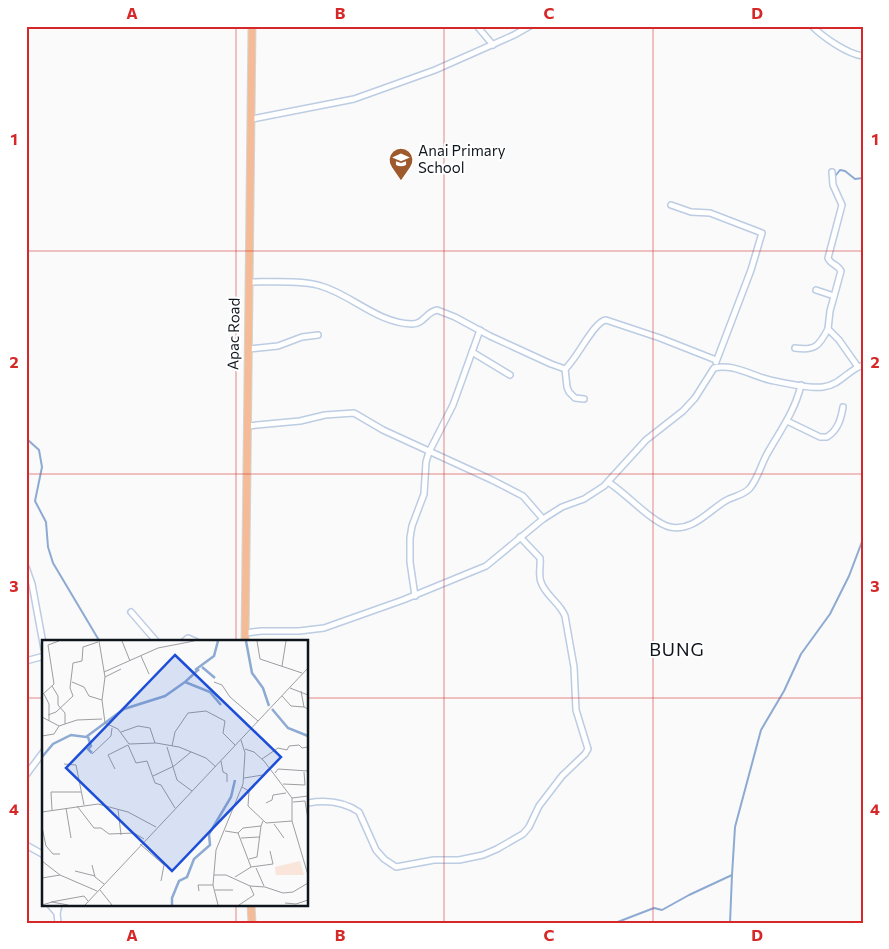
<svg xmlns="http://www.w3.org/2000/svg" width="889" height="949" viewBox="0 0 889 949" font-family="Commissioner,sans-serif">
	<rect width="100%" height="100%" fill="#fafafa"/>
	<g fill="none" stroke-linecap="round" stroke-linejoin="round">
		<g stroke="#8daad2" stroke-width="2">
			<polyline points="836,175 840,170 845,171 855,179 863,178"/>
			<polyline points="26,436 28,440 39,450 42,467 35,501 46,522 48,547 53,563 100,642"/>
			<polyline points="732,875 735,827 761,730 784,691 801,654 830,614 849,576 863,539"/>
			<polyline points="615,923 654,908 662,910 689,895 732,875 730,923"/>
		</g>
		<defs>
			<g id="minor">
				<polyline points="477,26 493,45"/>
				<path d="M 812,26 C 823,37 847,54 863,56"/>
				<polyline points="252,119 354,99 435,70 514,35 530,26"/>
				<path d="M 832,172 L 833,185 L 842,205 L 828,258 C 830,264 838,265 841,271 L 830,311 L 828,329 L 839,340 L 858,367"/>
				<polyline points="671,205 691,212 710,213 762,233 751,270 716,362"/>
				<path d="M 249,282 C 268,282 304,280 321,286 C 352,295 377,323 412,324 C 424,324 426,312 437,310 L 455,317 L 490,336 L 551,364 L 565,369 C 577,359 594,321 606,320 L 660,338 L 716,360"/>
				<polyline points="816,290 834,296"/>
				<path d="M 795,348 C 815,351 819,346 828,329"/>
				<polyline points="248,349 278,346 302,337 318,335"/>
				<polyline points="472,352 510,375"/>
				<polyline points="565,369 567,387 569,392 575,398 584,399"/>
				<path d="M 787,421 L 820,437 L 827,437 C 838,430 841,419 843,407"/>
				<polyline points="247,426 300,421 325,415 354,413 383,430 492,480 523,496 543,519"/>
				<path d="M 608,482 C 626,493 652,523 670,527 C 693,532 709,510 727,500 C 735,496 744,495 750,488 C 758,478 761,465 767,454 C 780,431 795,411 801,385"/>
				<polyline points="26,567 32,584 44,649"/>
				<polyline points="415,596 410,562 410,538 412,526 424,494 426,462 429,452 453,405 480,330"/>
				<polyline points="131,612 157,642"/>
				<path d="M 245,633 L 261,631 L 299,631 L 324,628 L 403,600 L 486,566 L 543,519 L 562,507 L 584,499 L 604,486 L 646,440 L 683,411 L 695,398 L 714,368 C 733,363 752,376 770,380 C 784,383 809,389 823,387 C 840,385 848,370 863,365"/>
				<polyline points="183,642 188,638 197,642"/>
				<polyline points="26,661 44,656"/>
				<polyline points="26,775 44,751"/>
				<path d="M 308,803 C 325,800 344,802 359,812 L 376,850 L 384,859 L 396,867 L 434,860 L 459,860 L 483,855 L 497,849 L 523,834 L 529,827 L 539,806 L 562,776 L 585,754 L 588,749 L 576,710 L 574,667 L 565,616 C 560,603 545,595 541,582 C 538,575 541,566 540,558 L 520,537"/>
				<polyline points="26,845 44,855"/>
				<polyline points="50,905 57,913"/>
				<polyline points="58,923 57,913 59,905"/>
			</g>
			<g id="major">
				<polyline points="245,642 252,26"/>
				<polyline points="251,905 252,923"/>
			</g>
		</defs>
		<use href="#minor" stroke="#bbcce3" stroke-width="8"/>
		<use href="#major" stroke="#d4d5d6" stroke-width="9"/>
		<use href="#minor" stroke="#fff" stroke-width="5"/>
		<use href="#major" stroke="#f5bb96" stroke-width="7"/>
	</g>
	<path fill="none" stroke="#d62828" stroke-width="1" stroke-opacity="0.55" d="M 236,26 L 236,642M 444,26 L 444,923M 653,26 L 653,923M 26,251 L 863,251M 26,474 L 863,474M 26,698 L 44,698M 308,698 L 863,698M 236,905 L 236,923"/>
	<defs>
		<symbol id="school-pin" viewBox="-11 -11 22 30"><path d="M0 17L-7.5 6A9.5 9.5 0 1 1 7.5 6Z" fill="#9e592d" stroke="#fff"/><path d="M0-5L7-2L0 1L-7-2ZM-4 1L0 2.5L4 1V4Q0 6-4 4Z" fill="#fff"/></symbol>
	</defs>
	<g fill-rule="evenodd">
		<use href="#school-pin" x="387" y="146" width="28" height="38"/>
	</g>
	<g text-anchor="middle" stroke-width="4" stroke-linejoin="round" paint-order="stroke">
		<g font-size="15" fill="#0f151d" stroke="#fff" text-anchor="start">
			<text x="418" y="156">Anai Primary<tspan x="418" dy="17">School</tspan></text>
		</g>
		<g font-size="15" fill="#0f151d" stroke="#fff">
			<text transform="translate(234 334) rotate(-89)" y="5">Apac Road</text>
		</g>
		<g font-size="18" letter-spacing="1" fill="#0f151d" stroke="#fff">
			<text x="677" y="656">BUNG</text>
		</g>
	</g>
	<g transform="translate(42 640)">
		<rect width="266" height="266" fill="#fafafa"/>
		<path d="M 258,221 L 262,235 L 234,235 L 233,227 Z" fill="#f9e5da"/>
		<path fill="none" stroke="#8daad2" stroke-width="2.5" d="M 204,1 L 210,33 L 221,48 L 227,66M 160,27 L 173,38M 157,29 L 143,42 L 168,52 L 179,65M 153,30 L 172,16 L 176,1M 230,69 L 246,88 L 266,96M 46,97 L 49,106 L 46,109 L 50,113M 0,117 L 11,104 L 29,95 L 44,97 L 82,69 L 123,56 L 143,42M 130,265 L 130,258 L 137,241 L 145,237 L 152,219 L 168,205 L 167,194 L 189,157 L 193,140"/>
		<path fill="none" stroke="#9c9ea2" stroke-width="1" d="M 57,1 L 63,37 L 60,60 L 63,83 L 76,89 L 87,104 L 114,103 L 137,107 L 164,118 L 174,127M 80,1 L 88,21M 215,1 L 218,19 L 260,33M 99,16 L 107,34M 240,26 L 244,1M 62,32 L 116,8 L 152,1M 63,37 L 79,29M 30,42 L 42,47 L 47,56 L 60,60M 172,42 L 180,45 L 188,57 L 216,81M 10,46 L 16,56 L 16,65 L 23,73 L 23,84M 248,48 L 266,55M 259,51 L 262,67 L 266,69M 2,54 L 7,64 L 7,81M 0,55 L 12,44 L 6,5 L 17,1M 240,56 L 249,66 L 262,67M 6,75 L 14,72 L 31,56 L 28,48 L 31,23 L 40,21 L 41,7 L 56,2M 0,77 L 17,86 L 35,80 L 60,79M 79,92 L 96,86 L 108,88 L 113,103M 0,96 L 12,94 L 17,86M 86,105 L 94,123 L 105,121 L 113,143 L 119,145 L 133,168M 130,106 L 133,92 L 146,73 L 164,71 L 183,81 L 181,93 L 193,105M 125,107 L 135,140 L 150,151M 203,109 L 212,112 L 222,121 L 250,158 L 250,181 L 266,235M 50,114 L 69,96 L 70,88M 220,119 L 236,108 L 245,110 L 247,106 L 257,105 L 260,108 L 266,107M 179,121 L 181,132 L 185,134 L 185,142M 22,124 L 34,125 L 42,165M 73,129 L 66,115 L 86,105M 233,133 L 236,129 L 266,131M 111,136 L 132,126 L 149,112M 202,138 L 221,135 L 226,129M 241,144 L 263,145 L 262,132M 200,147 L 207,151 L 206,166 L 224,183 L 250,181M 250,158 L 266,156M 251,162 L 263,161 L 266,179M 224,163 L 230,160 L 231,155 L 244,153M 35,166 L 52,188 L 59,188 L 67,194 L 92,193 L 102,199M 24,168 L 29,198M 76,169 L 79,195M 10,170 L 9,152 L 39,152M 0,172 L 56,164 L 86,172 L 114,187M 232,184 L 242,198M 0,187 L 4,206 L 11,214 L 18,214M 183,191 L 196,193 L 209,227M 196,193 L 201,188 L 219,186 L 221,181M 199,198 L 218,197M 98,204 L 122,225 L 119,241M 207,219 L 215,217 L 219,186M 0,221 L 18,235 L 55,251M 50,225 L 53,237 L 62,244M 214,228 L 222,246M 33,231 L 53,236M 172,235 L 184,235 L 208,246 L 223,247 L 241,253 L 251,252 L 266,243M 193,237 L 209,227 L 231,224 L 228,211M 0,238 L 18,235M 58,250 L 70,265M 173,250 L 191,250M 157,251 L 156,245 L 171,245M 9,262 L 42,256 L 46,261M 243,263 L 254,264 L 266,260M 0,265 L 10,262 L 26,265M 43,265 L 266,28M 176,265 L 171,245 L 174,210 L 201,144 L 203,113 L 199,100M 197,265 L 212,255 L 208,246"/>
		<path fill="#1d4ed8" fill-opacity="0.15" stroke="#1d4ed8" stroke-width="2.5" d="M 133,15 L 239,117 L 130,231 L 24,128 Z"/>
		<rect width="266" height="266" fill="none" stroke="#0f151d" stroke-width="2.5"/>
	</g>
	<rect width="889" height="949" fill="none" stroke="#ffffff" stroke-width="55"/>
	<rect x="28" y="28" width="834" height="894" fill="none" stroke="#d62828" stroke-width="2"/>
	<g font-size="16" text-anchor="middle" font-weight="bold" fill="#d62828">
		<text x="132" y="19">A</text>
		<text x="340" y="19">B</text>
		<text x="549" y="19">C</text>
		<text x="757" y="19">D</text>
		<text x="14" y="145">1</text>
		<text x="875" y="145">1</text>
		<text x="14" y="368">2</text>
		<text x="875" y="368">2</text>
		<text x="14" y="592">3</text>
		<text x="875" y="592">3</text>
		<text x="14" y="815">4</text>
		<text x="875" y="815">4</text>
		<text x="132" y="941">A</text>
		<text x="340" y="941">B</text>
		<text x="549" y="941">C</text>
		<text x="757" y="941">D</text>
	</g>
</svg>
